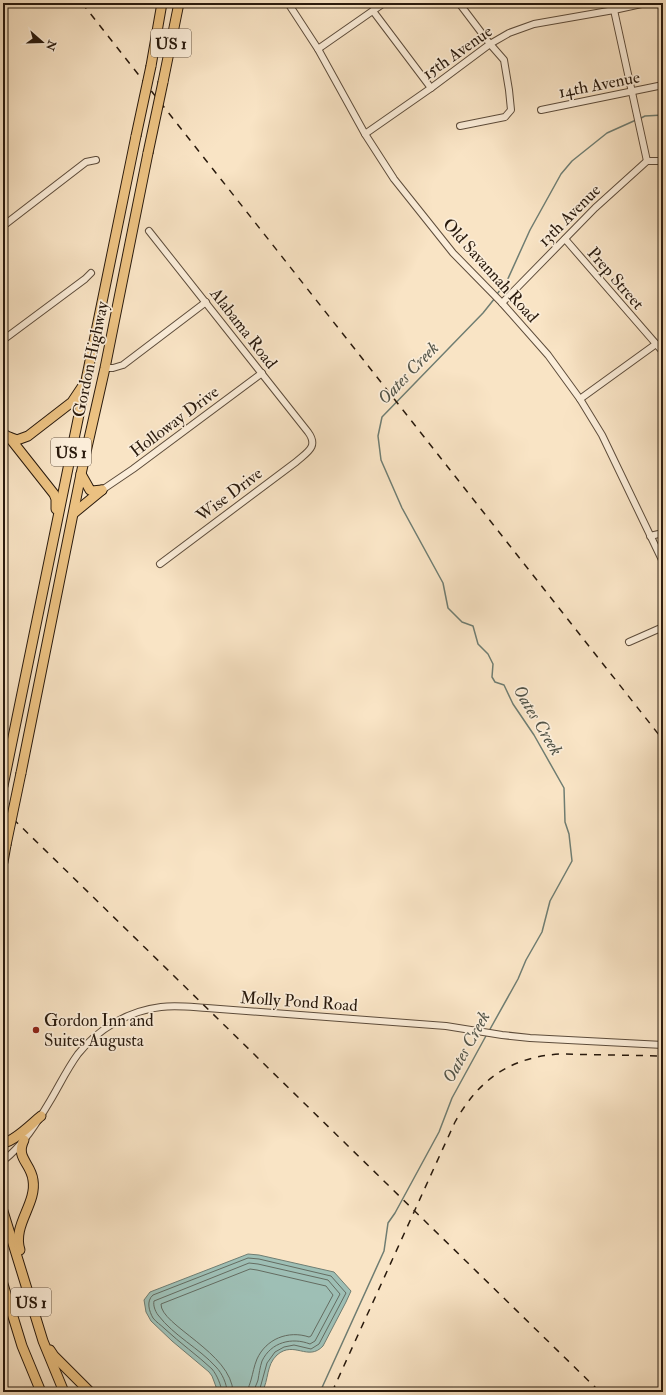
<svg xmlns="http://www.w3.org/2000/svg" width="666" height="1395" viewBox="0 0 666 1395" font-family="'IM FELL Double Pica',serif">
	<rect width="100%" height="100%" fill="#f9e4c5"/>
	<filter id="stains"><feTurbulence type="fractalNoise" baseFrequency=".005" numOctaves="4"/><feColorMatrix values="0 0 0 0 .2 0 0 0 0 .09 0 0 0 0 .02 0 0 0 .5 -.17"/></filter>
	<radialGradient id="worn" r=".72"><stop offset=".6" stop-color="#630" stop-opacity="0"/><stop offset="1" stop-color="#630" stop-opacity=".3"/></radialGradient>
	<path fill="#9ebfb5" stroke="#6f7d72" d="M 248,1254 L 259,1255 L 334,1272 L 351,1291 L 346,1302 L 323,1346 C 308,1362 294,1340 277,1355 C 266,1365 269,1380 262,1392 L 218,1392 L 212,1376 L 209,1372 L 172,1341 L 151,1321 L 146,1312 L 144,1300 L 150,1292 Z"/>
	<g fill="none" stroke-linecap="round" stroke-linejoin="round">
		<g stroke="#646c61" stroke-width="1">
			<path d="M 222,1392 C 221,1385 217,1375 212,1369 C 197,1355 180,1343 165,1329 C 161,1325 156,1322 153,1318 C 149,1311 146,1301 153,1295 L 248,1258 L 259,1259 L 331,1276 L 346,1293 L 319,1344 L 311,1349 L 294,1345 L 284,1347 L 275,1352 L 267,1363 L 259,1392"/>
			<path d="M 227,1392 C 227,1384 222,1373 216,1367 C 199,1348 174,1336 158,1315 C 155,1311 153,1305 154,1301 L 249,1263 L 258,1264 L 328,1280 L 340,1294 L 315,1341 L 310,1344 C 292,1337 271,1342 262,1361 C 260,1367 259,1374 258,1380 C 257,1384 254,1388 254,1392"/>
			<path d="M 233,1392 C 232,1353 160,1325 161,1304 L 250,1269 L 257,1270 L 326,1286 L 333,1295 L 311,1336 L 309,1337 C 288,1330 266,1339 257,1359 C 254,1366 253,1373 251,1380 C 250,1384 248,1387 248,1392"/>
		</g>
		<g stroke="#6f7d72" stroke-width="1.5">
			<polyline points="639,119 645,116 663,115"/>
			<polyline points="497,294 506,283 530,230 561,174 572,161 607,133 636,120"/>
			<polyline points="489,1031 518,979 526,960 542,932 550,901 572,861 569,834 565,822 564,788 534,735 513,704 504,685 495,682 492,677 493,664 488,654 478,644 473,626 462,622 448,608 443,583 402,508 381,460 378,436 382,417 483,313 495,298"/>
			<polyline points="320,1392 384,1251 388,1223 395,1213 439,1132 452,1098 487,1034"/>
		</g>
		<defs>
			<g id="minor">
				<polyline points="288,3 318,49 365,134 394,179 453,253 502,303 548,355 580,399 602,435 663,562"/>
				<polyline points="459,3 490,44 504,60 509,90 511,110 505,117 460,126"/>
				<polyline points="614,10 647,161"/>
				<polyline points="373,11 431,88"/>
				<polyline points="318,49 384,3"/>
				<polyline points="541,110 663,85"/>
				<polyline points="365,134 431,88 490,44 509,33 534,24 614,10 646,3"/>
				<polyline points="3,226 86,162 96,160"/>
				<path d="M 149,231 L 308,432 C 319,447 307,452 296,462 L 160,564"/>
				<polyline points="565,239 663,352"/>
				<polyline points="502,303 595,208 647,161 663,161"/>
				<polyline points="3,340 85,279 91,273"/>
				<polyline points="105,368 113,368 123,365 206,302"/>
				<polyline points="580,399 656,344"/>
				<polyline points="3,430 9,437"/>
				<polyline points="102,490 133,469 262,373"/>
				<polyline points="650,536 663,533"/>
				<polyline points="629,642 663,627"/>
				<path d="M 3,1161 C 23,1145 37,1123 50,1101 C 59,1086 67,1069 78,1054 C 98,1029 128,1011 161,1007 C 176,1005 191,1007 207,1008 L 446,1026 L 502,1035 L 530,1038 L 663,1045"/>
			</g>
			<g id="highway">
				<polyline points="151,66 162,3"/>
				<polyline points="163,82 179,3"/>
				<polyline points="9,437 17,440 28,436 72,402 82,387"/>
				<polyline points="9,437 54,494 56,499 56,509"/>
				<polyline points="81,474 90,490 92,491 102,490"/>
				<polyline points="74,513 102,490"/>
				<polyline points="21,773 81,474 105,368 148,153"/>
				<polyline points="3,786 136,136"/>
				<polyline points="3,862 6,845"/>
				<path d="M 3,1143 C 15,1141 31,1124 41,1116"/>
				<polyline points="3,1211 43,1341 64,1392"/>
				<path d="M 20,1250 C 12,1225 37,1204 33,1180 C 31,1163 15,1158 24,1140"/>
				<polyline points="3,1284 22,1346 41,1392"/>
				<polyline points="50,1350 54,1356 90,1392"/>
			</g>
		</defs>
		<use href="#minor" stroke="#5d4c3b" stroke-width="8"/>
		<use href="#highway" stroke="#291a0d" stroke-width="11"/>
		<use href="#minor" stroke="#fbedd9" stroke-width="6"/>
		<use href="#highway" stroke="#ecc282" stroke-width="9"/>
		<g stroke="#291a0d" stroke-width="1.5" stroke-dasharray="7 7" stroke-linecap="butt">
			<polyline points="82,3 663,740"/>
			<polyline points="3,809 600,1392"/>
			<path d="M 332,1392 L 455,1122 C 479,1079 511,1057 560,1054 L 663,1056"/>
		</g>
		<defs>
			<g id="highway-bridge">
				<polyline points="136,136 151,66"/>
				<polyline points="148,153 163,82"/>
				<polyline points="6,845 21,773"/>
			</g>
		</defs>
		<use href="#highway-bridge" stroke="#291a0d" stroke-width="11" stroke-linecap="butt"/>
		<use href="#highway-bridge" stroke="#ecc282" stroke-width="9"/>
	</g>
	<circle fill="#8f2418" stroke="#fbedd9" stroke-width="1.5" cx="36" cy="1030" r="4"/>
	<g text-anchor="middle" stroke-width="3.5" stroke-linejoin="round" paint-order="stroke">
		<g fill="#fbedd9" stroke="#68594a" stroke-width="1">
			<rect x="151" y="29" width="40" height="28" rx="3"/>
			<rect x="51" y="438" width="40" height="28" rx="3"/>
			<rect x="11" y="1288" width="40" height="28" rx="3"/>
		</g>
		<g font-size="16" font-weight="bold" fill="#291a0d">
			<text x="171" y="49">US 1</text>
			<text x="71" y="458">US 1</text>
			<text x="31" y="1308">US 1</text>
		</g>
		<g font-size="17" fill="#291a0d" stroke="#fbedd9">
			<text transform="translate(457 52) rotate(-35)" y="6">15th Avenue</text>
			<text transform="translate(599 84) rotate(-11)" y="6">14th Avenue</text>
			<text transform="translate(569 215) rotate(-45)" y="6">13th Avenue</text>
			<text transform="translate(491 270) rotate(48)" y="6">Old Savannah Road</text>
			<text transform="translate(616 278) rotate(49)" y="6">Prep Street</text>
			<text transform="translate(244 328) rotate(52)" y="6">Alabama Road</text>
			<text transform="translate(90 359) rotate(-78)" y="6">Gordon Highway</text>
			<text transform="translate(174 421) rotate(-37)" y="6">Holloway Drive</text>
			<text transform="translate(229 494) rotate(-37)" y="6">Wise Drive</text>
			<text transform="translate(299 1001) rotate(4)" y="6">Molly Pond Road</text>
		</g>
		<g font-size="17" fill="#291a0d" stroke="#fbedd9" text-anchor="start">
			<text x="44" y="1026">Gordon Inn and<tspan x="44" dy="20">Suites Augusta</tspan></text>
		</g>
		<g font-size="18" font-style="italic" fill="#525448" stroke="#fbedd9">
			<text transform="translate(408 373) rotate(-46)" y="6">Oates Creek</text>
			<text transform="translate(538 720) rotate(59)" y="6">Oates Creek</text>
			<text transform="translate(466 1047) rotate(-61)" y="6">Oates Creek</text>
		</g>
	</g>
	<rect width="666" height="1395" fill="none" stroke="#f9e4c5" stroke-width="16"/>
	<rect x="4" y="4" width="658" height="1387" fill="none" stroke="#291a0d" stroke-width="2"/>
	<rect x="8" y="8" width="650" height="1379" fill="none" stroke="#291a0d"/>
	<g transform="translate(42 42) rotate(110)" stroke="#fbedd9" stroke-width="3" paint-order="stroke">
	<path d="M0-3L7 15L0 10L-7 15Z" fill="#291a0d"/>
	<text y="-6" font-size="11" font-weight="bold" text-anchor="middle" fill="#291a0d">N</text>
	</g>
	<rect width="100%" height="100%" filter="url(#stains)"/>
	<rect width="100%" height="100%" fill="url(#worn)"/>
</svg>
